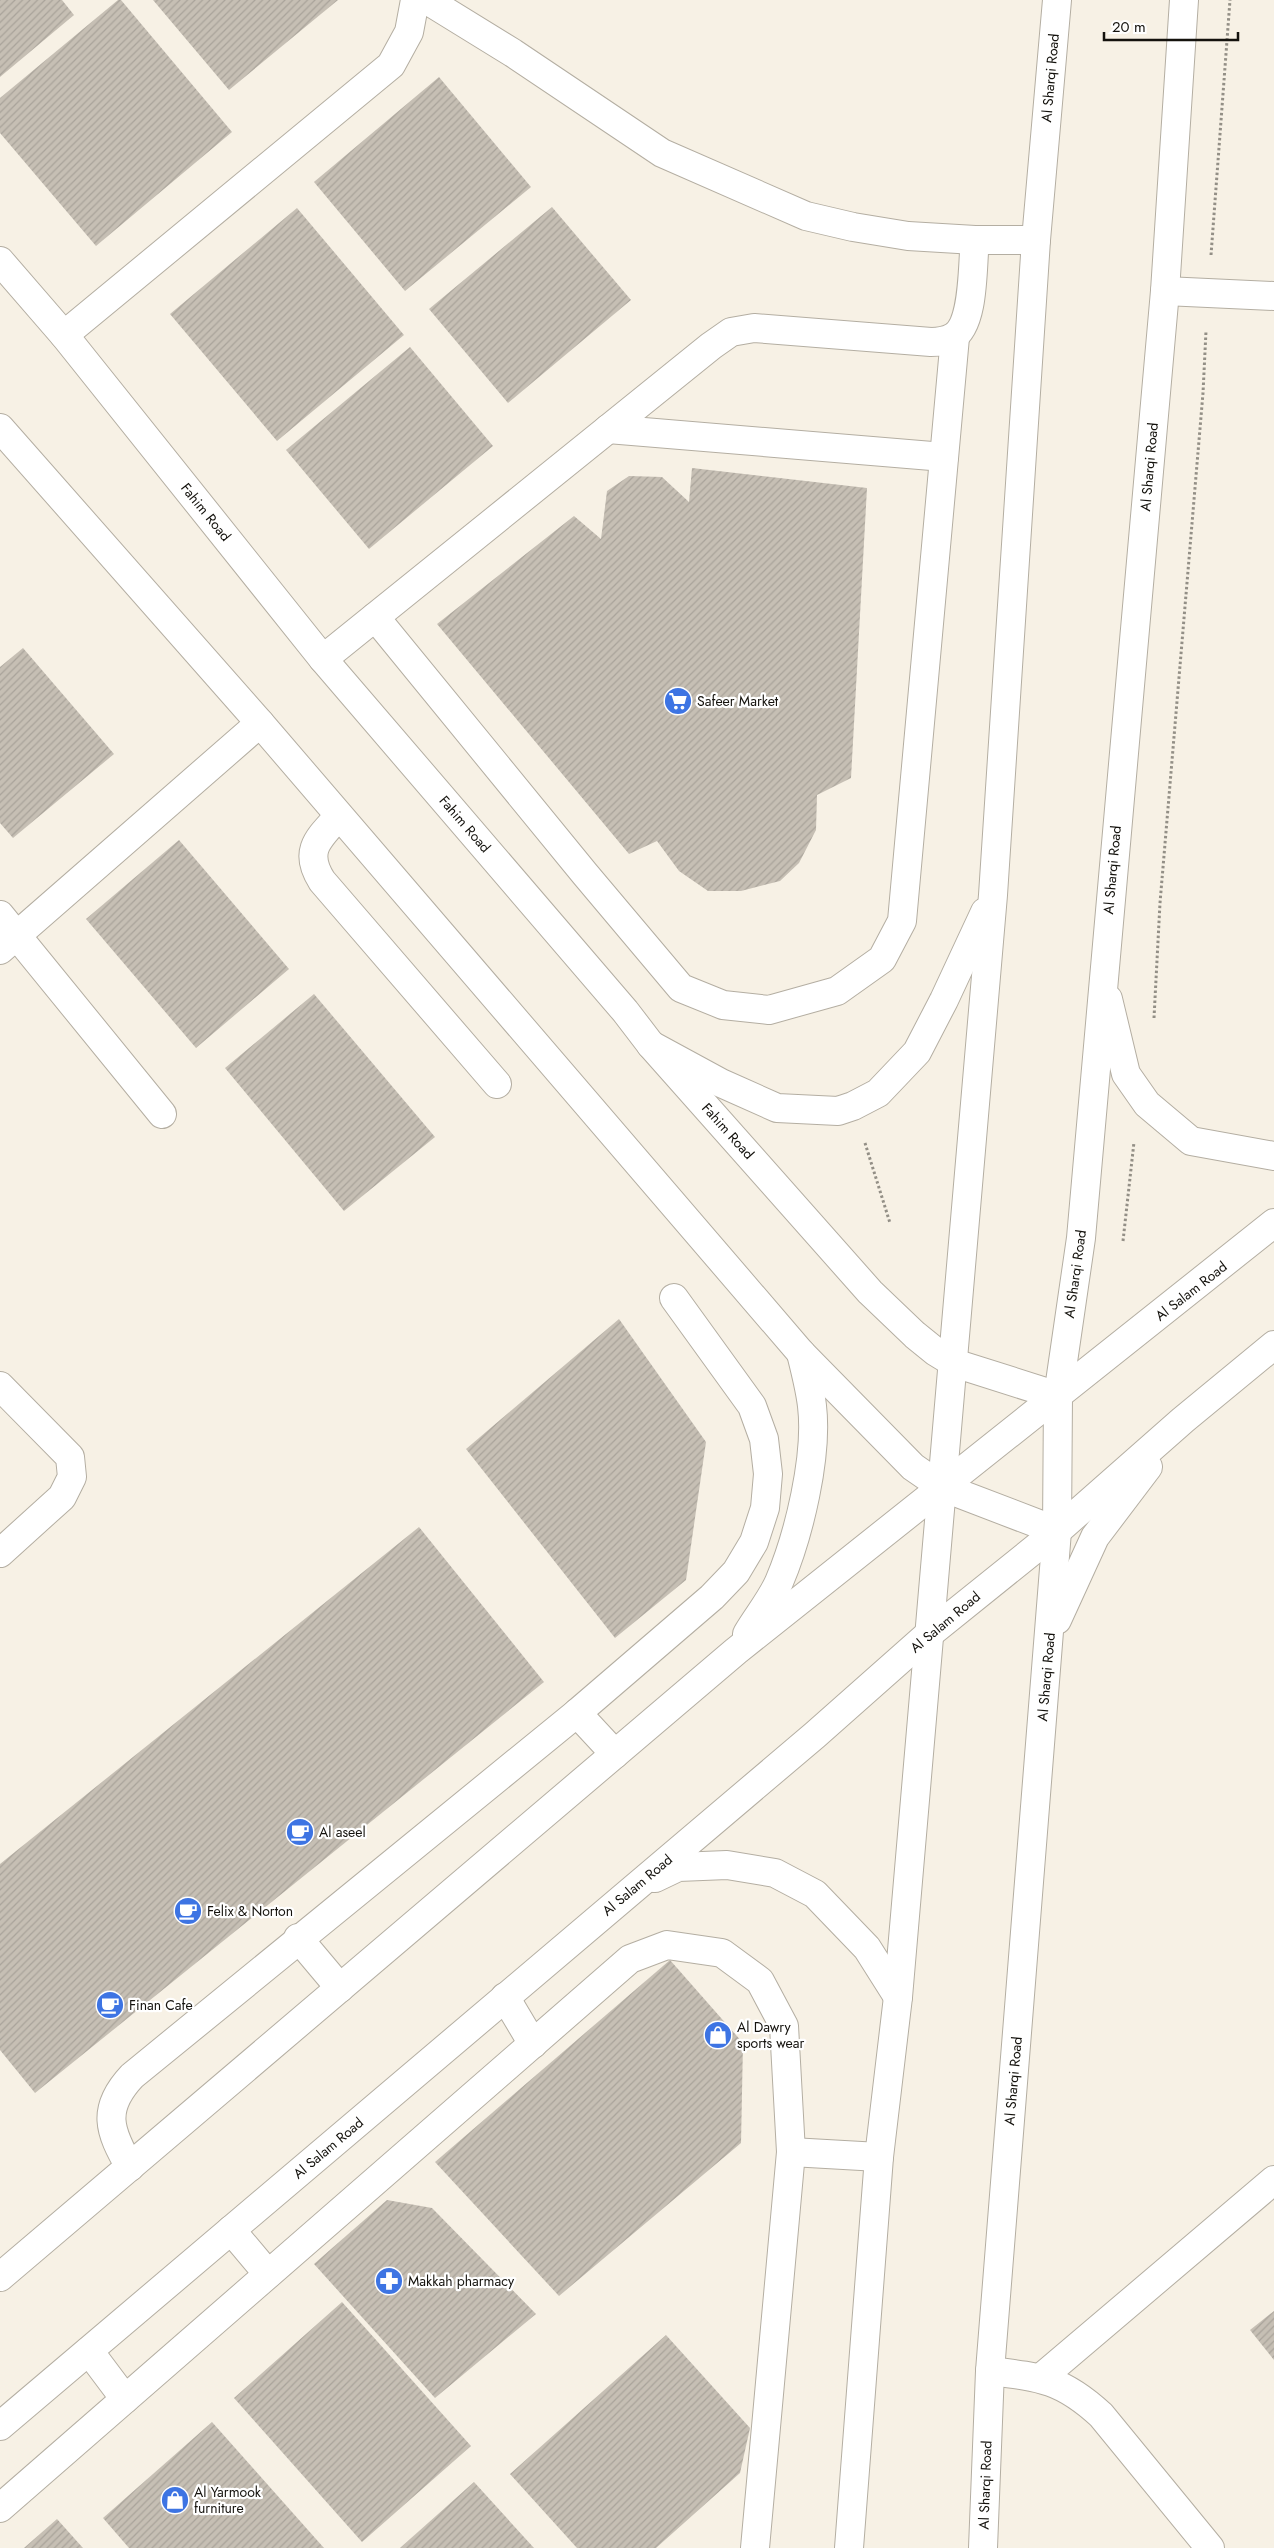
<svg xmlns="http://www.w3.org/2000/svg" width="1274" height="2548" viewBox="0 0 1274 2548" font-family="Jost,sans-serif">
	<defs>
		<pattern id="building-hatch" width="6" height="6" patternUnits="userSpaceOnUse" patternTransform="scale(1.25)"><rect width="6" height="6" fill="#c6bfb4"/><path d="M-1 1l2-2M0 6l6-6M5 7l2-2" fill="none" stroke="#a9a39a"/></pattern>
	</defs>
	<rect width="100%" height="100%" fill="#f7f1e5"/>
	<g fill="url(#building-hatch)">
		<polygon points="0,0 62,0 74,15 0,77"/>
		<polygon points="118,0 121,0 232,132 96,246 0,133 0,98"/>
		<polygon points="153,0 338,0 229,90"/>
		<polygon points="439,77 531,187 405,291 314,182"/>
		<polygon points="552,207 631,300 508,403 429,309"/>
		<polygon points="297,208 404,335 277,441 170,314"/>
		<polygon points="410,347 493,446 369,549 286,450"/>
		<polygon points="692,468 867,488 851,778 817,795 816,830 799,863 780,881 741,891 708,891 679,871 657,841 629,854 437,624 574,516 601,539 607,491 629,476 662,477 689,502"/>
		<polygon points="23,648 114,754 13,838 0,823 0,667"/>
		<polygon points="179,840 289,969 196,1048 86,919"/>
		<polygon points="314,994 435,1137 344,1211 225,1068"/>
		<polygon points="619,1319 706,1442 686,1580 615,1638 466,1449"/>
		<polygon points="419,1527 544,1682 35,2093 0,2050 0,1864"/>
		<polygon points="670,1960 743,2043 741,2143 559,2296 435,2162"/>
		<polygon points="387,2200 432,2208 536,2314 435,2398 314,2264"/>
		<polygon points="342,2302 471,2446 362,2542 234,2398"/>
		<polygon points="1274,2311 1274,2360 1250,2330"/>
		<polygon points="666,2335 750,2428 740,2473 656,2548 577,2548 510,2474"/>
		<polygon points="212,2422 324,2548 129,2548 103,2518"/>
		<polygon points="474,2482 534,2548 400,2548"/>
		<polygon points="57,2519 83,2548 24,2548"/>
	</g>
	<g fill="none" stroke-linecap="round" stroke-linejoin="round">
		<defs>
			<g id="minor">
				<polyline points="427,0 513,53 662,153 806,216 853,227 908,236 975,240 1036,240"/>
				<polyline points="0,261 64,335 323,659 625,1011 651,1045 870,1292 915,1335 936,1352 954,1363 1058,1396"/>
				<polyline points="1165,291 1274,296"/>
				<polyline points="64,335 391,65 409,32 415,0"/>
				<polyline points="0,428 260,723 801,1353 913,1467 942,1487 1057,1531"/>
				<polyline points="608,429 944,457"/>
				<polyline points="375,617 585,874 681,988 723,1005 769,1010 837,991 882,959 902,921 955,337"/>
				<path d="M 323,659 L 711,346 L 731,332 L 754,328 L 931,342 C 939,342 946,341 953,337 C 975,324 972,264 975,240"/>
				<path d="M 339,816 C 318,839 303,851 322,881 L 497,1084"/>
				<polyline points="0,915 162,1114"/>
				<polyline points="0,950 260,723"/>
				<polyline points="0,1386 70,1457 72,1477 62,1497 0,1553"/>
				<polyline points="577,1713 615,1754"/>
				<polyline points="298,1938 340,1988"/>
				<polyline points="505,1997 533,2044"/>
				<polyline points="791,2152 879,2157"/>
				<path d="M 130,2167 C 109,2131 101,2109 132,2076 L 577,1713 L 712,1597 L 736,1572 L 754,1542 L 765,1508 L 768,1474 L 764,1439 L 752,1406 L 674,1298"/>
				<polyline points="231,2230 268,2274"/>
				<polyline points="89,2351 125,2399"/>
				<path d="M 990,2371 C 1040,2377 1062,2379 1101,2415 L 1210,2548"/>
				<polyline points="1042,2377 1274,2180"/>
				<polyline points="0,2508 630,1959 667,1945 722,1953 760,1981 784,2026 791,2152 755,2548"/>
			</g>
			<g id="major">
				<polyline points="1108,999 1126,1074 1147,1104 1191,1141 1274,1156"/>
				<polyline points="651,1045 721,1083 777,1108 838,1111 853,1106 878,1093 917,1052 944,1000 985,912"/>
				<polyline points="1057,1620 1095,1537 1148,1467"/>
				<path d="M 747,1634 C 757,1617 771,1600 779,1582 C 799,1535 818,1456 812,1406 C 810,1388 805,1370 801,1353"/>
				<polyline points="655,1878 678,1867 727,1865 775,1873 815,1894 867,1948 898,1997"/>
				<polyline points="0,2277 736,1651 1274,1223"/>
				<polyline points="0,2426 815,1735 929,1634 1057,1531 1183,1420 1274,1345"/>
				<polyline points="849,2548 879,2157 898,1997 993,895 1036,240 1057,0"/>
				<polyline points="983,2548 990,2371 1057,1531 1058,1396 1081,1238 1165,291 1184,0"/>
			</g>
		</defs>
		<use href="#minor" stroke="#b4aea2" stroke-width="30"/>
		<use href="#major" stroke="#b4aea2" stroke-width="30"/>
		<g stroke="#938f86" stroke-width="3" stroke-dasharray="2.5 2.5" stroke-linecap="butt">
			<polyline points="1211,255 1230,0"/>
			<polyline points="1154,1018 1160,903 1203,393 1206,331"/>
			<polyline points="865,1143 890,1223"/>
			<polyline points="1123,1241 1134,1142"/>
		</g>
		<use href="#minor" stroke="#fff" stroke-width="28"/>
		<use href="#major" stroke="#fff" stroke-width="28"/>
	</g>
	<defs>
		<symbol id="supermarket-disc" viewBox="-11 -11 22 22"><circle r="9.5" fill="#3d74e3" stroke="#fff"/><path d="M-6-5.5h2.5l.6 2H6L4.5 2H-2.5L-4.4-4H-6ZM-1.5 3.2a1.3 1.3 0 1 0 .1 0ZM3 3.2a1.3 1.3 0 1 0 .1 0Z" fill="#fff"/></symbol>
		<symbol id="cafe-disc" viewBox="-11 -11 22 22"><circle r="9.5" fill="#3d74e3" stroke="#fff"/><path d="M-5.5-4.5H6V0H3Q3 3.5 0 3.5H-2.5Q-5.5 3.5-5.5 0ZM3-3.2v2h1.7v-2ZM-6 4.5H4V6H-6Z" fill="#fff"/></symbol>
		<symbol id="shop-disc" viewBox="-11 -11 22 22"><circle r="9.5" fill="#3d74e3" stroke="#fff"/><path d="M-5-2.5h2.3a2.7 3.5 0 0 1 5.4 0H5L5.5 6h-11ZM-1.5-2.5h3a1.5 2.3 0 0 0-3 0Z" fill="#fff"/></symbol>
		<symbol id="pharmacy-disc" viewBox="-11 -11 22 22"><circle r="9.5" fill="#3d74e3" stroke="#fff"/><path d="M-2-6h4v4h4v4h-4v4h-4v-4h-4v-4h4Z" fill="#fff"/></symbol>
	</defs>
	<g fill-rule="evenodd">
		<use href="#supermarket-disc" x="662" y="685" width="32" height="32"/>
		<use href="#cafe-disc" x="284" y="1816" width="32" height="32"/>
		<use href="#cafe-disc" x="172" y="1895" width="32" height="32"/>
		<use href="#cafe-disc" x="94" y="1989" width="32" height="32"/>
		<use href="#shop-disc" x="702" y="2019" width="32" height="32"/>
		<use href="#pharmacy-disc" x="373" y="2265" width="32" height="32"/>
		<use href="#shop-disc" x="159" y="2484" width="32" height="32"/>
	</g>
	<g text-anchor="middle" stroke-width="4.5" stroke-linejoin="round" paint-order="stroke">
		<g font-size="14" fill="#14120d" stroke="#fff">
			<text transform="translate(1050 78) rotate(-85)" y="5">Al Sharqi Road</text>
			<text transform="translate(1149 467) rotate(-85)" y="5">Al Sharqi Road</text>
			<text transform="translate(206 512) rotate(51)" y="5">Fahim Road</text>
			<text transform="translate(465 824) rotate(49)" y="5">Fahim Road</text>
			<text transform="translate(1112 870) rotate(-85)" y="5">Al Sharqi Road</text>
			<text transform="translate(728 1131) rotate(48)" y="5">Fahim Road</text>
			<text transform="translate(1075 1274) rotate(-82)" y="5">Al Sharqi Road</text>
			<text transform="translate(1191 1291) rotate(-38)" y="5">Al Salam Road</text>
			<text transform="translate(945 1622) rotate(-40)" y="5">Al Salam Road</text>
			<text transform="translate(1046 1677) rotate(-85)" y="5">Al Sharqi Road</text>
			<text transform="translate(637 1885) rotate(-40)" y="5">Al Salam Road</text>
			<text transform="translate(1013 2081) rotate(-85)" y="5">Al Sharqi Road</text>
			<text transform="translate(328 2148) rotate(-40)" y="5">Al Salam Road</text>
			<text transform="translate(985 2485) rotate(-88)" y="5">Al Sharqi Road</text>
		</g>
		<g font-size="14" fill="#14120d" stroke="#fff" text-anchor="start">
			<text x="697" y="706">Safeer Market</text>
			<text x="319" y="1837">Al aseel</text>
			<text x="207" y="1916">Felix &amp; Norton</text>
			<text x="129" y="2010">Finan Cafe</text>
			<text x="737" y="2032">Al Dawry<tspan x="737" dy="16">sports wear</tspan></text>
			<text x="408" y="2286">Makkah pharmacy</text>
			<text x="194" y="2497">Al Yarmook<tspan x="194" dy="16">furniture</tspan></text>
		</g>
	</g>
	<path d="M1104 32v8h134v-8" fill="none" stroke="#14120d" stroke-width="2.5"/>
	<text x="1112" y="32" font-size="15" fill="#14120d" stroke="#ffffff" stroke-width="4" paint-order="stroke">20 m</text>
</svg>
